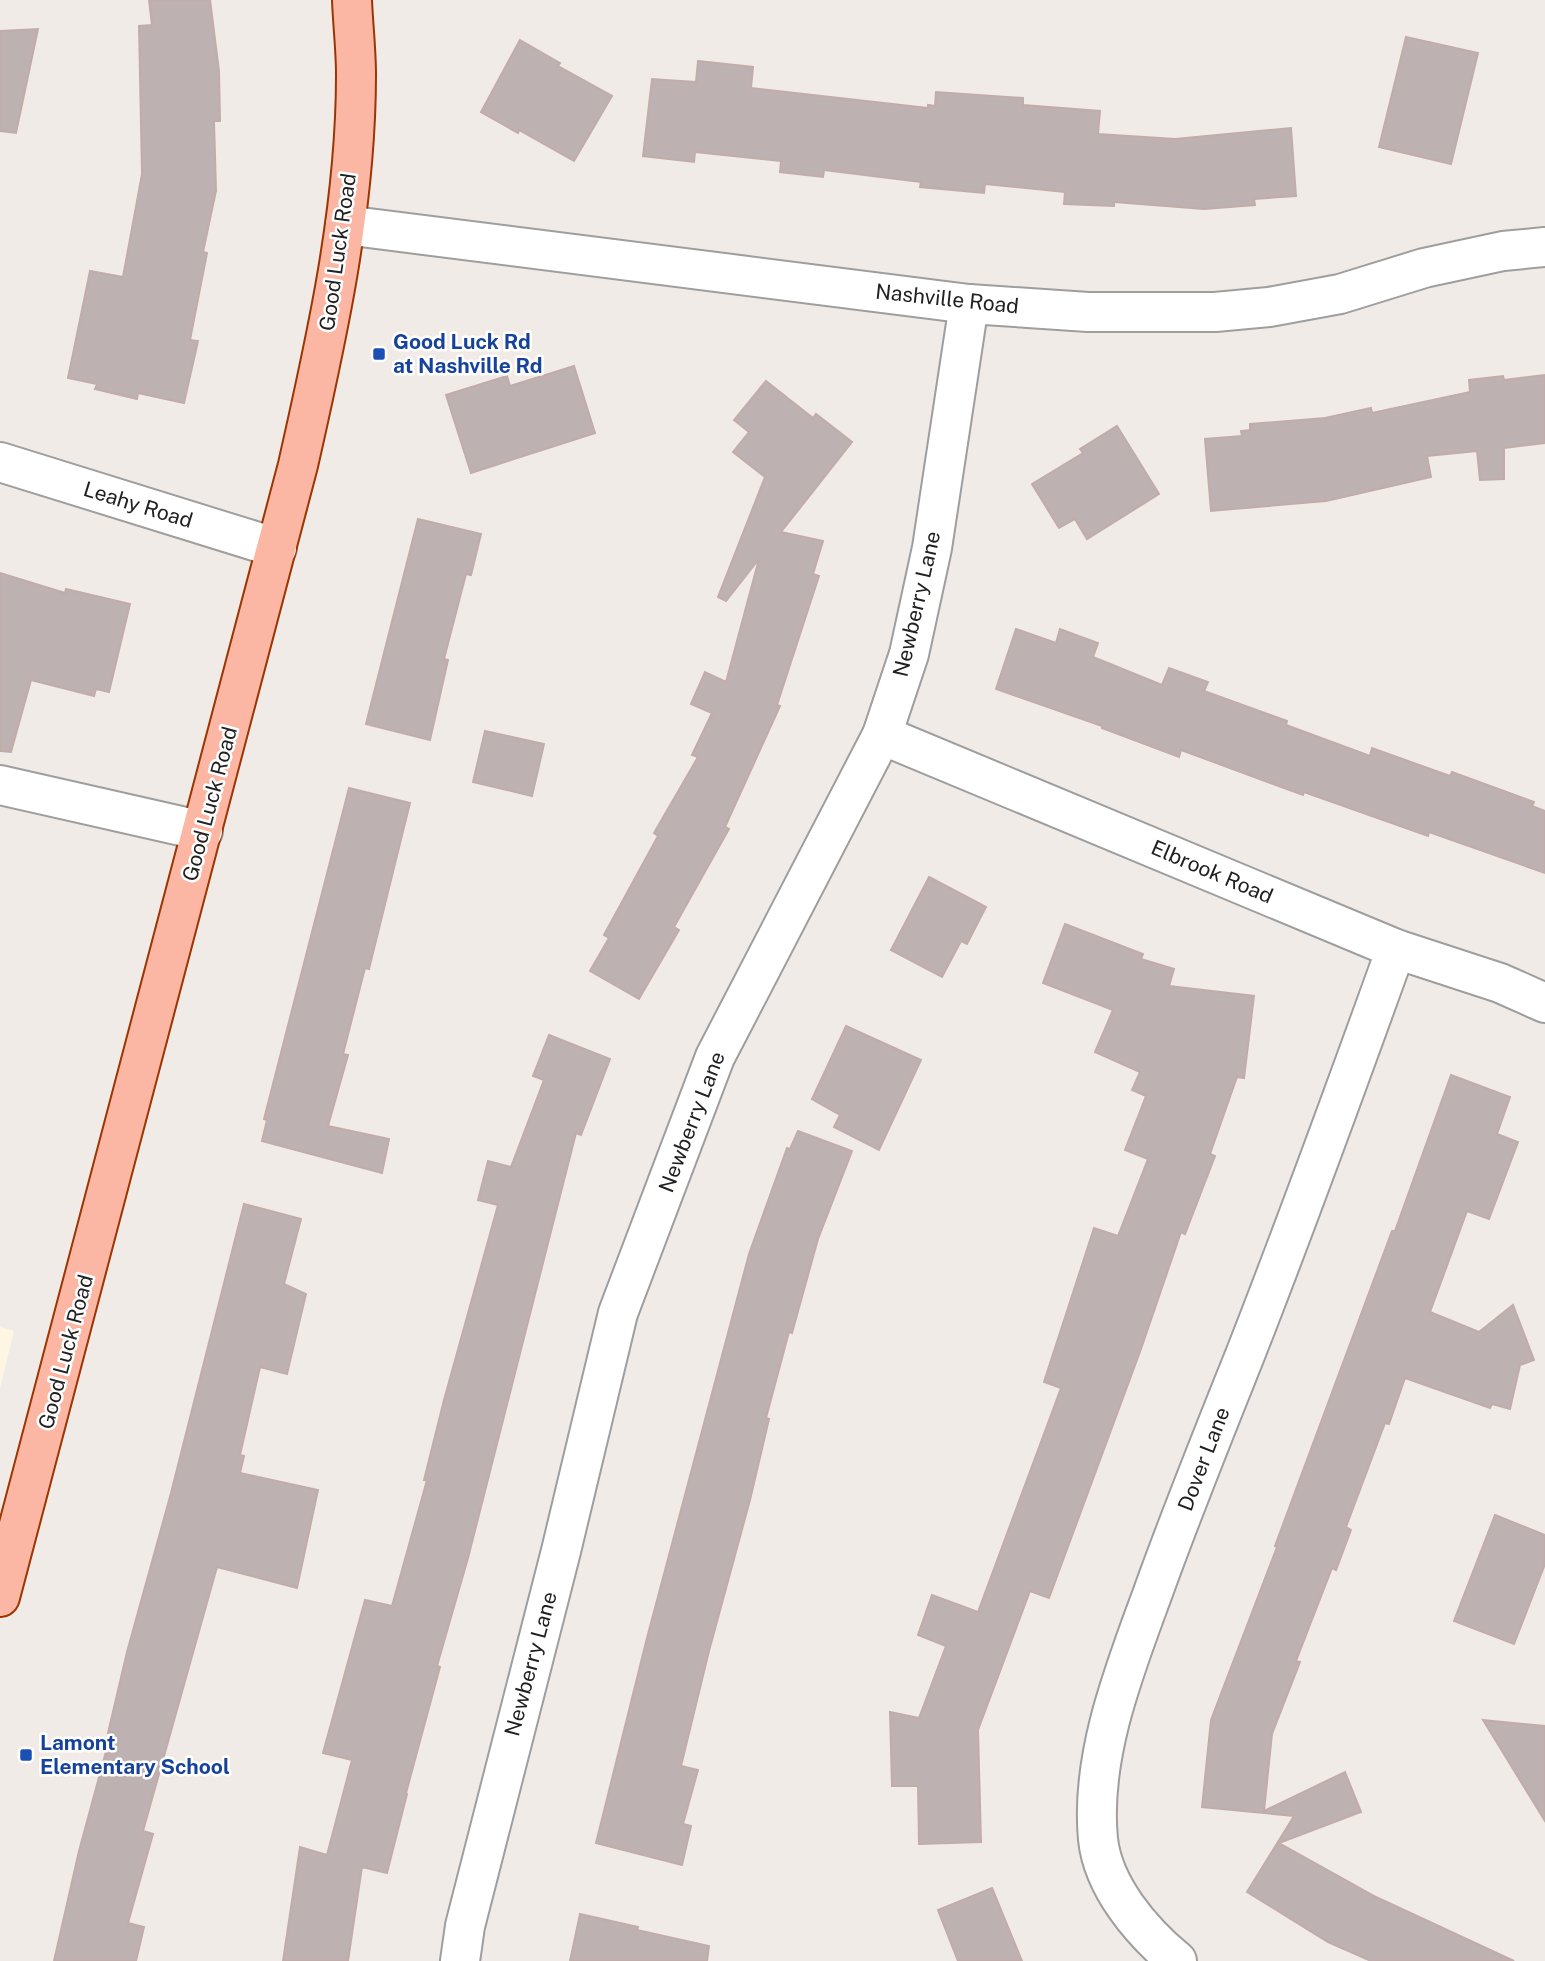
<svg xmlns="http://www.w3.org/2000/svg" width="1545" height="1961" viewBox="0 0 1545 1961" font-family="'Public Sans',sans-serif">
	<rect width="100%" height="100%" fill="#f1ebe7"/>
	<polygon fill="#fff5e3" points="0,1327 14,1331 0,1388"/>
	<g fill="#beb1b1" stroke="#c2acaa" stroke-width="2">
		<polygon points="149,0 210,0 219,71 220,121 214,121 216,191 203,252 207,253 190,340 198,341 184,403 138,393 137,399 95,389 97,384 68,378 90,271 123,277 142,174 139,26 152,25"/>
		<polygon points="38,29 16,133 0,131 0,31"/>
		<polygon points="1406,37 1478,53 1451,164 1379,147"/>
		<polygon points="520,40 560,63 558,66 612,96 574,161 519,130 518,133 481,112"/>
		<polygon points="698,61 753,67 751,88 928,108 928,105 935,106 936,92 1023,98 1023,105 1100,111 1098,134 1175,139 1291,128 1296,196 1254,199 1255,205 1204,209 1114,202 1114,206 1064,204 1065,192 985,184 984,193 920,187 921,182 824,170 823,177 780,172 781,161 695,152 694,162 643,156 652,79 696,82"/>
		<polygon points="574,366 595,433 471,473 446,395 507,376 510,386"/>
		<polygon points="1545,375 1545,443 1504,448 1504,479 1480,480 1477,451 1427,456 1431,477 1326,501 1211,511 1205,439 1242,436 1241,431 1250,430 1250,424 1325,418 1371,408 1372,413 1470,392 1469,380 1503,376 1504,380"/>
		<polygon points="766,381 813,418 816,414 852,442 781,532 823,541 813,574 819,576 777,705 780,706 725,827 729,829 674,927 679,930 639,999 590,971 609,938 604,935 658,836 654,833 698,757 692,755 712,713 691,704 705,672 726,682 759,559 726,601 718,597 765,477 733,452 749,432 734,420"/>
		<polygon points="1117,426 1159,494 1087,539 1075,519 1059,528 1032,484 1083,453 1080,449"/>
		<polygon points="418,519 481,534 471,575 466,574 444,659 448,660 430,740 366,724"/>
		<polygon points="0,573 65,593 66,589 130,604 109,692 96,689 94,696 31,680 11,752 0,751"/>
		<polygon points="1016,629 1056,643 1060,629 1098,643 1093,657 1162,685 1169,668 1208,682 1204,691 1287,721 1286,725 1370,756 1372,748 1450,776 1452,772 1534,802 1532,806 1545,811 1545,873 1429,832 1428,836 1304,792 1303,795 1181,750 1179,757 1102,728 1102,726 996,689"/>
		<polygon points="485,731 544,744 532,796 473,782"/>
		<polygon points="349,788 410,803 369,969 365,968 343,1054 348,1055 328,1126 389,1139 382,1173 262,1141 267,1120 264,1119"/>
		<polygon points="929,877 986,907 967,944 961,941 942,977 891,950"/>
		<polygon points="1065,924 1143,954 1141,959 1174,969 1169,986 1254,996 1244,1078 1237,1077 1210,1154 1215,1156 1185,1234 1181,1232 1141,1349 1049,1598 1030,1591 978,1730 981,1842 919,1844 918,1786 892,1786 890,1712 919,1718 946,1646 918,1635 932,1595 978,1612 1061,1388 1044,1382 1094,1228 1118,1236 1148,1159 1125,1150 1146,1096 1132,1090 1140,1072 1095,1052 1113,1010 1043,983"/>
		<polygon points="846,1026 921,1060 879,1150 834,1127 840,1115 812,1099"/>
		<polygon points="549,1035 610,1059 581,1135 576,1133 468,1558 437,1666 440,1667 406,1793 407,1794 387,1873 362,1867 348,1961 283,1961 300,1847 327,1855 352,1760 323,1753 365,1600 392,1606 427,1480 424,1480 444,1400 498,1205 478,1200 488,1161 511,1167 544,1080 533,1076"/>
		<polygon points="1451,1075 1510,1097 1497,1134 1518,1142 1489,1219 1467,1211 1430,1312 1479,1332 1513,1305 1534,1360 1520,1365 1510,1409 1492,1404 1490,1408 1405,1378 1389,1424 1385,1423 1346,1527 1351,1530 1336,1570 1332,1568 1296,1661 1300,1662 1272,1734 1264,1811 1345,1772 1361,1812 1279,1843 1376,1897 1514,1961 1371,1961 1328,1942 1247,1892 1294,1816 1202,1807 1211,1720 1277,1547 1275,1546 1392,1231 1395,1231"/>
		<polygon points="798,1131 852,1151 818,1239 792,1333 789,1332 766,1418 769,1419 750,1500 709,1651 681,1766 698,1770 683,1824 691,1826 682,1865 596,1843 647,1638 749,1254 787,1148 790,1149"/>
		<polygon points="244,1204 301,1219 284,1284 306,1294 287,1374 260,1367 240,1455 244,1456 240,1473 318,1490 297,1588 217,1567 143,1831 153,1834 128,1923 144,1927 136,1961 54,1961 79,1851 111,1733 108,1733 127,1652 171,1493"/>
		<polygon points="1495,1515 1545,1535 1545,1564 1514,1644 1454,1621"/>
		<polygon points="1483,1720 1545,1726 1545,1821"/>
		<polygon points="992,1888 1022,1961 958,1961 938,1910"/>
		<polygon points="580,1914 638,1927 637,1930 709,1946 707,1961 570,1961"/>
	</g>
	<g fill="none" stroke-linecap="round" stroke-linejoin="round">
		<defs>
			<g id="minor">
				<polyline points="345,225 969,304 1088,312 1215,312 1269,307 1340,294 1424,268 1503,251 1545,247"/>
				<polyline points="0,462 277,548"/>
				<polyline points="882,735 1396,949 1500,983 1545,1003"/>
				<polyline points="0,785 203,831"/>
				<polyline points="460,1961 465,1926 561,1551 618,1313 715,1057 882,735 909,654 932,548 969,304"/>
				<path d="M 1177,1961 C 1142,1932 1103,1887 1098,1839 C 1090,1757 1124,1671 1152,1595 C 1181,1514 1213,1435 1245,1355 C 1298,1220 1347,1085 1396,949"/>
			</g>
			<path id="major" d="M 0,1597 L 298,465 C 327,337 356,207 356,75 C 356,50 353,25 352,0"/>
		</defs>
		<use href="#minor" stroke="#9e9e9e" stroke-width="42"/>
		<use href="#major" stroke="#9b3502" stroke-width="42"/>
		<use href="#minor" stroke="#fff" stroke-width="38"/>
		<use href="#major" stroke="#fbb7a3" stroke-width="38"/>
	</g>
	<g fill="#1a4fb4" stroke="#fff" stroke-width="2.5">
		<rect x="372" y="347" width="14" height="14" rx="3.5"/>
		<rect x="19" y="1748" width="14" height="14" rx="3.5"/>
	</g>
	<g text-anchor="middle" stroke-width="5" stroke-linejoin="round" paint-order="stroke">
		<g font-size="21" fill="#212121" stroke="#fff">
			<text transform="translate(338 252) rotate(-82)" y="7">Good Luck Road</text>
			<text transform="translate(947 299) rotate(6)" y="7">Nashville Road</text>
			<text transform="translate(138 505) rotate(17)" y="7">Leahy Road</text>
			<text transform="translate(917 604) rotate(-77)" y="7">Newberry Lane</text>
			<text transform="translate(210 804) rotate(-75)" y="7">Good Luck Road</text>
			<text transform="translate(1212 872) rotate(23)" y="7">Elbrook Road</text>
			<text transform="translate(692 1122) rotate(-69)" y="7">Newberry Lane</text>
			<text transform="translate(66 1352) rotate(-75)" y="7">Good Luck Road</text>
			<text transform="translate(1204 1459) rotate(-69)" y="7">Dover Lane</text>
			<text transform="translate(531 1664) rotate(-75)" y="7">Newberry Lane</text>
		</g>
		<g font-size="21" font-weight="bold" fill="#164399" stroke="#fff" text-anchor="start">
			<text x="393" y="349">Good Luck Rd<tspan x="393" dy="24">at Nashville Rd</tspan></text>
			<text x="40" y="1750">Lamont<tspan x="40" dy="24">Elementary School</tspan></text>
		</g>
	</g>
</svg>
